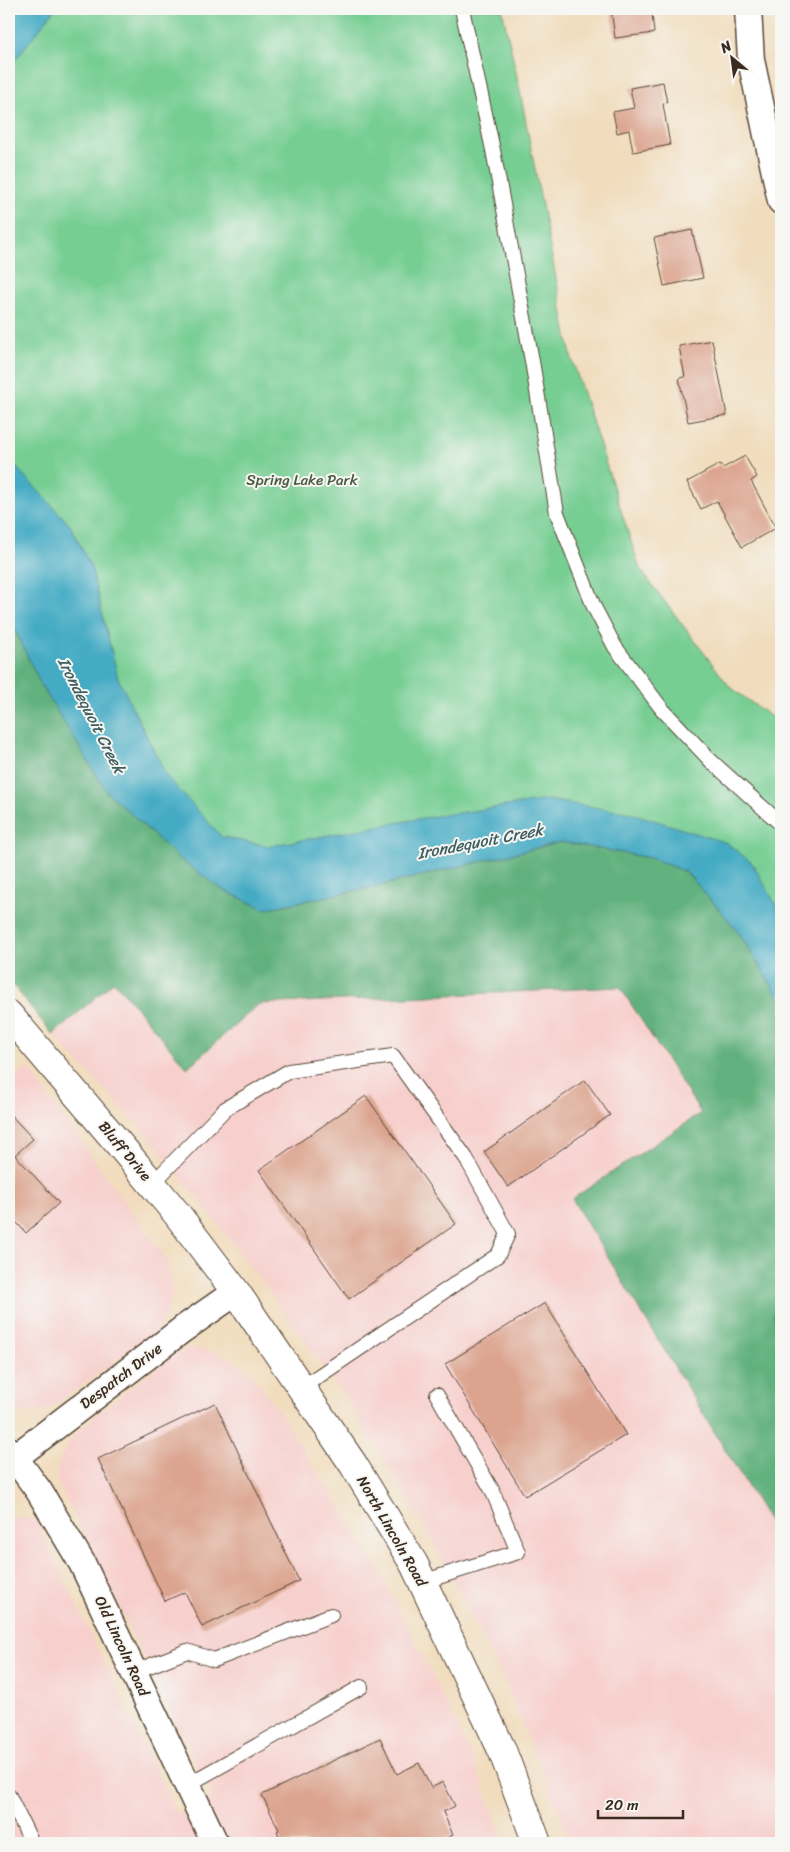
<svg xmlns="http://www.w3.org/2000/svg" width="790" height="1852" viewBox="0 0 790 1852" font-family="Sriracha,sans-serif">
	<rect width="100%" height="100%" fill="#f6f6f2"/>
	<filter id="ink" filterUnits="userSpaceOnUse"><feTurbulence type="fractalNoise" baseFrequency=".02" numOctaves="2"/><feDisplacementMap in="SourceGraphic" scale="10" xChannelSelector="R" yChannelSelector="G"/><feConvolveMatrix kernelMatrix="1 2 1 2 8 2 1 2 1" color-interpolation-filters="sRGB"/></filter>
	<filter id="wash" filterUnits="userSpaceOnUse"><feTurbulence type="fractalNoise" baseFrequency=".0096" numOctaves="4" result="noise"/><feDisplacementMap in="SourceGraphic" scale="20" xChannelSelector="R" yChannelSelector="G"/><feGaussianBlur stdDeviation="1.12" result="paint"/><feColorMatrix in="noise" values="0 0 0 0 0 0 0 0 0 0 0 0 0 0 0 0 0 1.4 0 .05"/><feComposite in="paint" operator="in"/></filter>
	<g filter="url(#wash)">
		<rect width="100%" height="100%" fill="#f1ddbe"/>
		<g fill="#f7d0cd">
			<polygon points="114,981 187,1068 258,1004 620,987 701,1113 573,1199 781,1541 781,1843 569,1843 554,1800 502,1675 433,1541 346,1398 254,1271 148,1135 53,1035"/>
			<polygon points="27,1067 165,1258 170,1273 172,1292 167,1313 159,1326 147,1338 49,1409 37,1412 18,1413 9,1411 9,1084"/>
			<polygon points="188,1348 203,1349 234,1360 251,1374 277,1408 381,1574 458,1727 480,1777 504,1843 9,1843 9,1518 22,1517 37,1522 177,1815 213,1798 56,1478 61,1456 75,1433 105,1408 174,1354"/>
		</g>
		<polygon fill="#76ce93" stroke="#587c58" points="9,9 502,9 519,86 571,356 640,569 730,687 781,724 781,942 232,867 129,789 9,550"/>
		<polygon fill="#60b17d" stroke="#4e6e4e" points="9,617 41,685 180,859 221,889 264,909 387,884 561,842 650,858 686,872 737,930 781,1000 781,1279 774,1314 781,1346 781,1541 572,1199 701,1113 620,987 259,1004 187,1068 114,981 53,1035 9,980"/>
		<g fill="#45abc4" stroke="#406a71">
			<polygon points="9,9 55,9 9,68"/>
			<polygon points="9,451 16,467 70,525 91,567 118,678 167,777 222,837 269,846 417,819 547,800 631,813 727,843 752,863 781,913 781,1000 737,930 686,872 650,858 561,842 387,884 264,909 221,889 180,859 107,792 41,685 9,617"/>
			<polygon points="781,1279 781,1346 774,1314"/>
		</g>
		<g id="blocks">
			<g fill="#dca48f">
				<polygon points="611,9 655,9 655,14 652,14 654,33 615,38"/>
				<polygon points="663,82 667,103 663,104 670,145 633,152 629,130 617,133 613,112 634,108 630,88"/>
				<polygon points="692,230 703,278 664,286 654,238"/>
				<polygon points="712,340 727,415 688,422 679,378 685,377 679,346"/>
				<polygon points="745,456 757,477 751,481 776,528 742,547 717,501 701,509 687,482 720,464 723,468"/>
				<polygon points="585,1080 610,1115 508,1187 484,1152"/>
				<polygon points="366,1096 456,1224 349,1299 259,1170"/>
				<polygon points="9,1113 33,1139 15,1155 59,1203 26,1233 9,1214"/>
				<polygon points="545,1303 626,1435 525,1496 445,1364"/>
				<polygon points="215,1403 299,1581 202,1627 185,1592 165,1601 98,1459"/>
				<polygon points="380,1738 397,1774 419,1763 431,1788 443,1782 455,1806 443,1812 453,1835 436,1843 282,1843 277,1831 279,1830 262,1795"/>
			</g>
		</g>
	</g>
	<g filter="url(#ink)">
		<use href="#blocks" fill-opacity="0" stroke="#564536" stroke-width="1"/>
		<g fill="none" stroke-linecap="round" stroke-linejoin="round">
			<defs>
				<g id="service">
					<polyline points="462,9 493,150 532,361 557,513 594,607 615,647 662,709 711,761 781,824"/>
					<polyline points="152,1184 225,1109 289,1071 393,1056 466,1158 508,1234 498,1255 301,1388"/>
					<polyline points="422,1582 518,1552 492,1490 437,1395"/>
					<polyline points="134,1672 187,1651 214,1660 331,1615"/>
					<polyline points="187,1785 361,1687"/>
					<polyline points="9,1796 32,1843"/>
				</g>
				<g id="minor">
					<polyline points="748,9 751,60 781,201"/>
					<polyline points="9,1450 39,1491 82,1563 215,1843"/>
					<polyline points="9,1462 183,1329 236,1292"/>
				</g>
				<polyline id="tertiary" points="9,1015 124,1150 177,1214 236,1292 353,1464 414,1564 502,1750 537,1843"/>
			</defs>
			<use href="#service" stroke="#564536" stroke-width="16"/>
			<use href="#minor" stroke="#564536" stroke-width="29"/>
			<use href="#tertiary" stroke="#564536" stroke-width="30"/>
			<use href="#service" stroke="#fff" stroke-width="14"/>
			<use href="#minor" stroke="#fff" stroke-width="26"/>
			<use href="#tertiary" stroke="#fff" stroke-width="28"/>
		</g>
	</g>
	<g text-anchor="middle" stroke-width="4" stroke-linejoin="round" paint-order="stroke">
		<g font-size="15" fill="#4d5b41" stroke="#f6f6f2">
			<text x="302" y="485">Spring Lake Park</text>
		</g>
		<g font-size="15" fill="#3b2a1e" stroke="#f6f6f2">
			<text transform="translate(125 1151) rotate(50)" y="5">Bluff Drive</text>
			<text transform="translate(121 1376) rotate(-37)" y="5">Despatch Drive</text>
			<text transform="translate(392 1531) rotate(60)" y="5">North Lincoln Road</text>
			<text transform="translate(122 1646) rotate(65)" y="5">Old Lincoln Road</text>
		</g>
		<g font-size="16" font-style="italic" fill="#3f5e60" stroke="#f6f6f2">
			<text transform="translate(92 715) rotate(63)" y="6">Irondequoit Creek</text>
			<text transform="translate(480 841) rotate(-11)" y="6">Irondequoit Creek</text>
		</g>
	</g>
	<rect width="790" height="1852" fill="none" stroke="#f6f6f2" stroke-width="30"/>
	<g transform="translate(732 58) rotate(331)" stroke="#f6f6f2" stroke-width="4" paint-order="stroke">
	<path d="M0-4L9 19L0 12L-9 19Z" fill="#3b2a1e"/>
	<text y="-8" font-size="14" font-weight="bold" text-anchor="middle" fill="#3b2a1e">N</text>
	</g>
	<path d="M598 1810v8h85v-8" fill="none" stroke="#3b2a1e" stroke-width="2.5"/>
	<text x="605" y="1810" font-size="15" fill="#3b2a1e" stroke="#f6f6f2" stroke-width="4" paint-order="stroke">20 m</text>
</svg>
